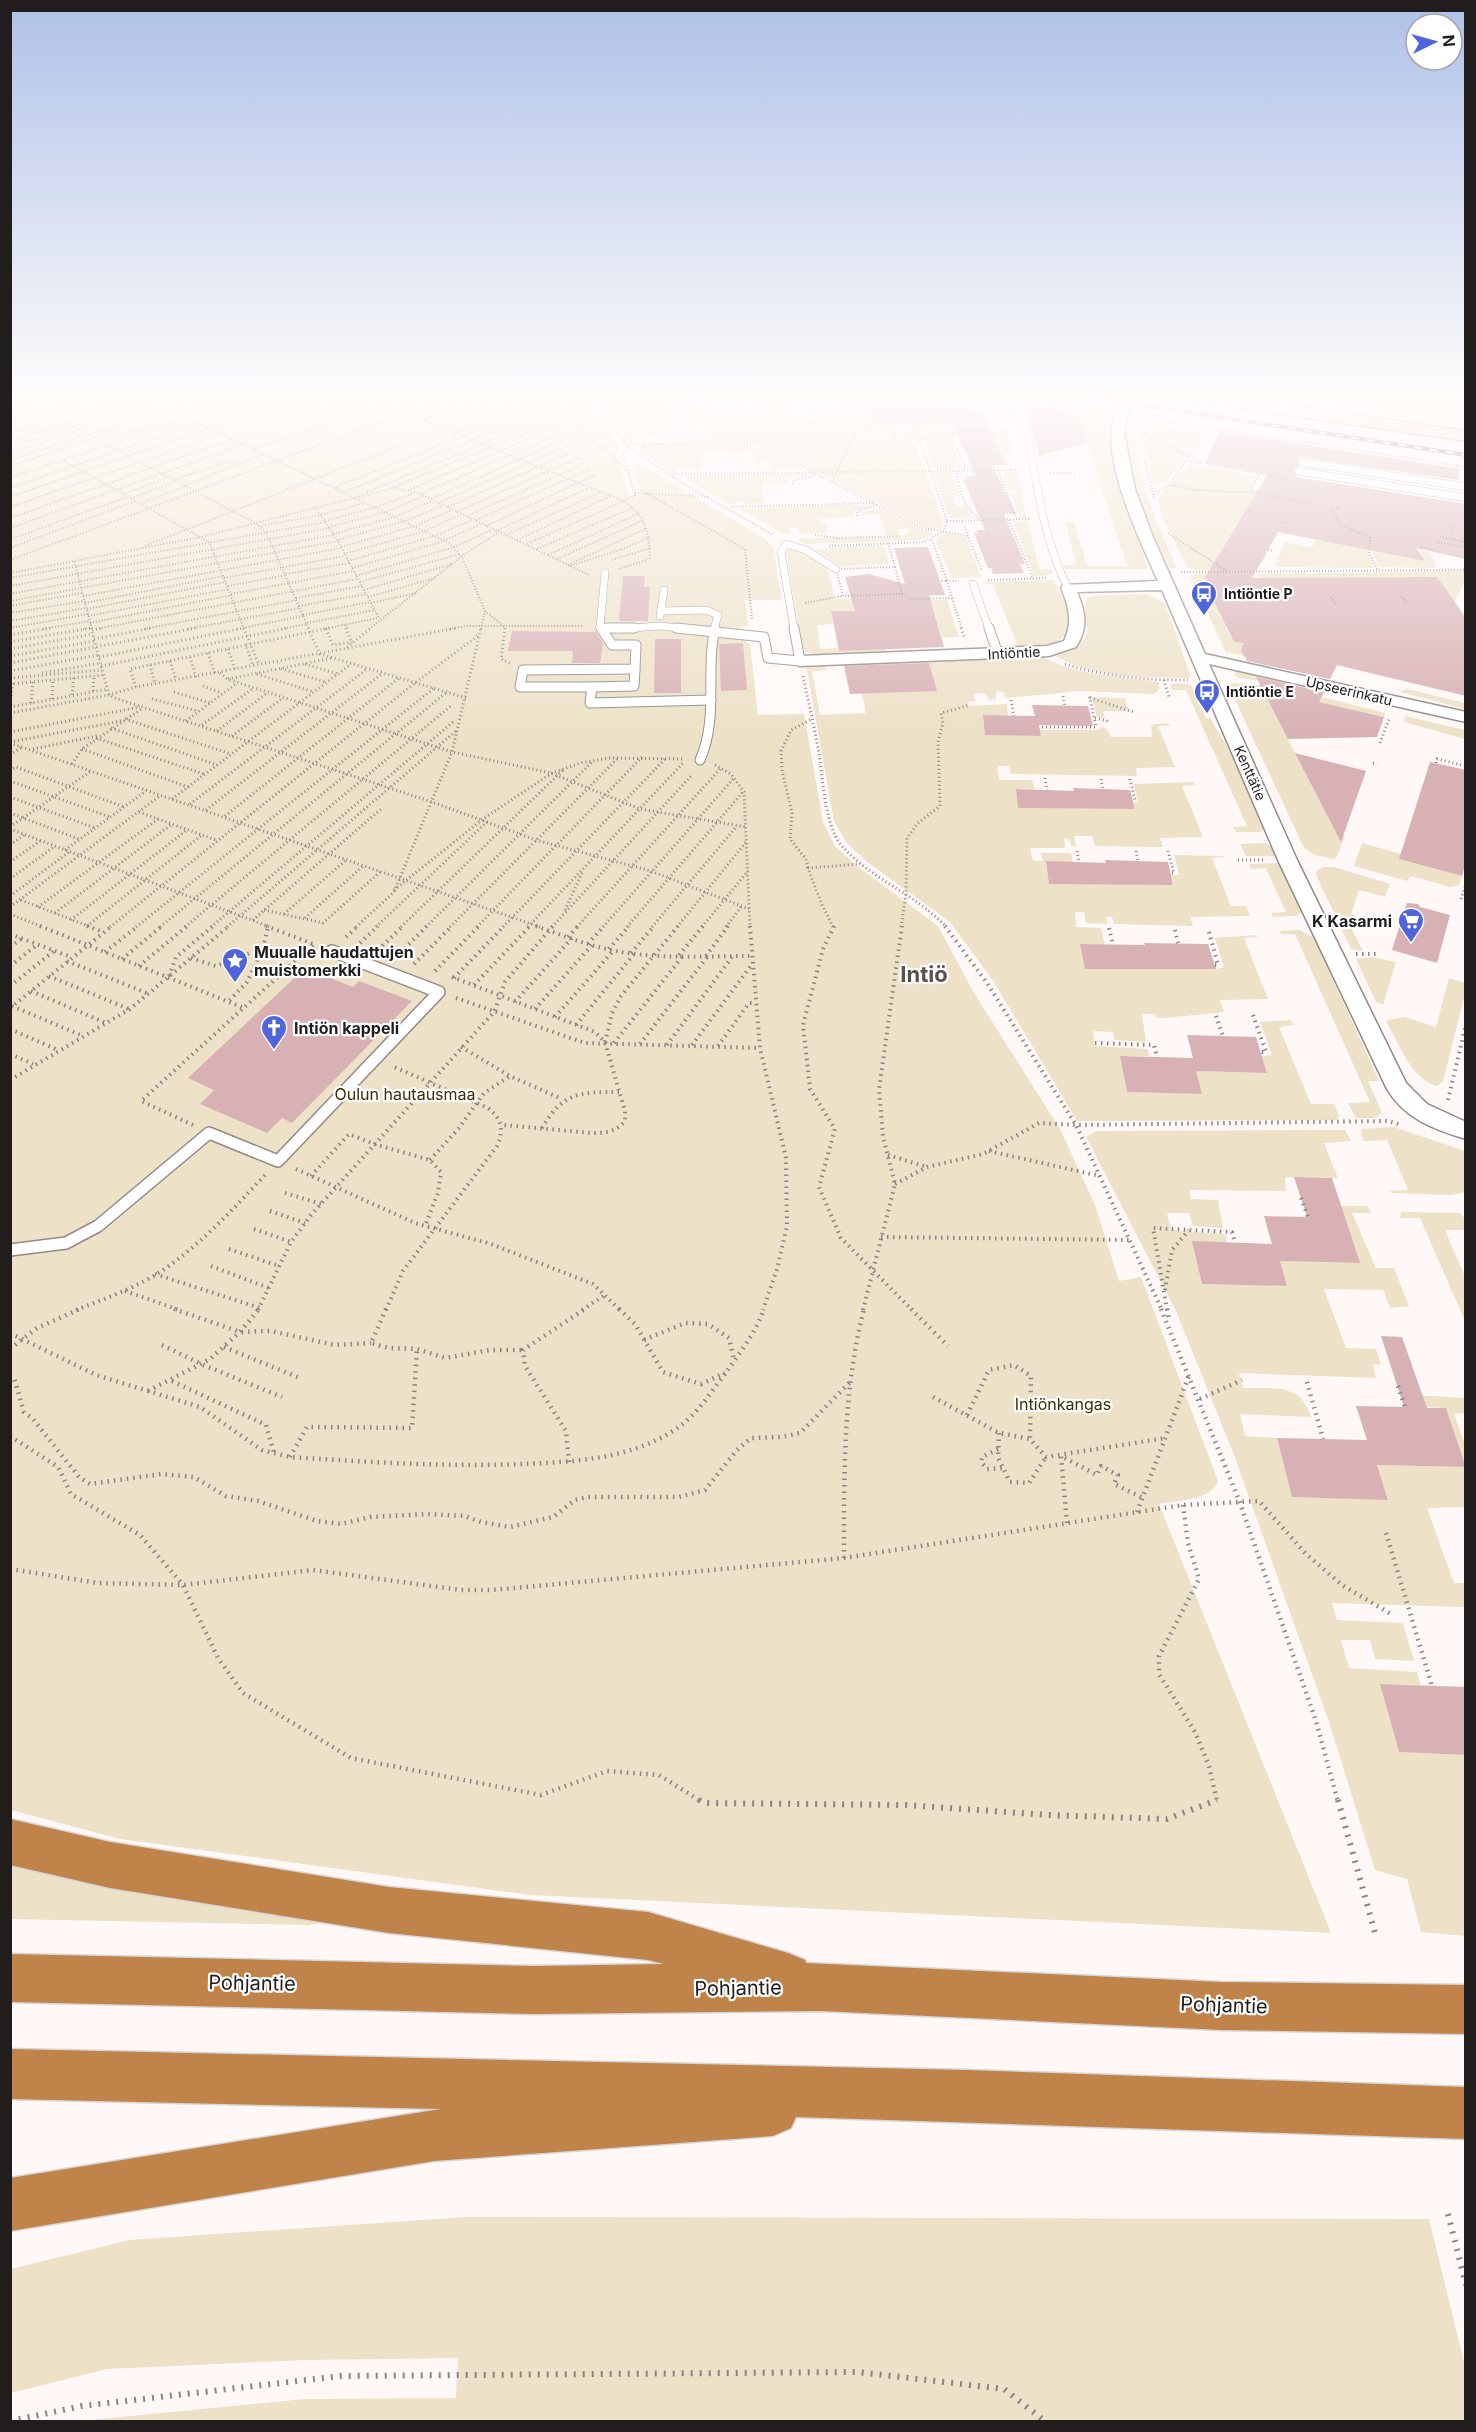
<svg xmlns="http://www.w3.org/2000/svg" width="1476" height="2432" viewBox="0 0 1476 2432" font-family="Inter,sans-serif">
	<rect width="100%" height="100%" fill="#fff8f7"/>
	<g fill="#ede1c7">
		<path d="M 10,396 L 545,396 L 569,433 L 546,396 L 585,396 L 620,449 L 616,456 L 629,495 L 640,494 L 633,465 L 643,465 L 765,539 L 773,547 L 782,600 L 745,600 L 748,625 L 740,628 L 741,638 L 750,644 L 758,715 L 804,714 L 823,822 L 835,846 L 857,866 L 938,926 L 974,993 L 1060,1129 L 1095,1205 L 1119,1281 L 1141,1277 L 1218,1481 C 1210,1502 1176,1500 1159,1504 L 1331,1933 L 531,1895 L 120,1839 L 11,1810 Z"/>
		<polygon points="601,396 641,396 691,406 671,425 653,426 657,437 648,437 647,441 643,442 643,438 636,438 632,443 629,442 614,424"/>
		<polygon points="760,396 780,396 781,399 782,396 788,396 791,407 788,407 788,410 809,410 808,421 739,409 737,401 759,400"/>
		<polygon points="841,396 864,396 833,423 816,422 818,413 840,412 839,407 844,406 838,405 837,400 842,399"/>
		<polygon points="868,396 873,396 887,405 863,408 878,408 871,409 875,421 894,423 894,430 882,433 838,425"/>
		<polygon points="983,396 1038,396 1074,402 1070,410"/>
		<polygon points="1291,396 1327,410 1391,421 1251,401"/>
		<polygon points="1348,396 1465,396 1465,429 1322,404"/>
		<polygon points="941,404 1019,416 1017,419 960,409 970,425 993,423 991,428 955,431 949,438 913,438 900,435 900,427 924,424"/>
		<path d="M 1079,404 L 1114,410 C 1097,455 1138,525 1147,569 L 1064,569 L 1063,565 L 1076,565 L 1066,523 L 1059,521 L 1074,522 L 1087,566 L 1127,566 L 1078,417 L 1067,415 Z"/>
		<polygon points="696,407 699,408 752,439 706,441 702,424 680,425 679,423"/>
		<polygon points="702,407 915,442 943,521 941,530 928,529 835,482"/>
		<path d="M 1128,413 L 1137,414 C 1125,455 1160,530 1177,568 L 1170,568 C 1151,533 1115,451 1128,413 Z"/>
		<polygon points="1142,420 1187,431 1205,430 1184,461 1165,483 1154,484 1141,431"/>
		<polygon points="998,426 1017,429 1007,429 1014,457 1005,454 996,432"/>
		<polygon points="926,440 951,440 962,469 932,469 924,442"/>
		<polygon points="750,442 730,452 701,453 703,469 686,470 685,467 676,468 677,473 670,472 637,448 642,445"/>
		<polygon points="758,442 761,443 804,469 771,471 769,460 759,461 761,471 757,471 754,452 735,454 736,451"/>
		<polygon points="1189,465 1198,465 1256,476 1250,487 1255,494 1260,496 1254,497 1221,550 1268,555 1259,566 1253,569 1196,570 1188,568 1162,517 1158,498"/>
		<polygon points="933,472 951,472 960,496 952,497 956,506 965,506 973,518 949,518"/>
		<polygon points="1006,472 1017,472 1027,518 1020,518 1010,494 1016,494 1014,490 1009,490 1003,474"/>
		<polygon points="800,473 812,474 790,480 790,483 762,484 764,503 744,504 743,501 736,502 736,504 727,503 684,478 691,475"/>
		<polygon points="828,505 872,506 853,512 853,517 819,519 820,522 825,522 828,530 825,533 800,534 798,528 789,528 791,534 786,535 740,509"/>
		<polygon points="879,508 918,528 936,534 922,540 806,544 800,542 800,538 903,537 903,534 909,534 908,529 899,529 899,535 886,536 879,514 861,516 863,512"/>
		<polygon points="1013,521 1028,521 1039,569 1050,569 1053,574 1034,577"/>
		<polygon points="945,533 966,537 981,577 952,578 936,540"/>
		<polygon points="1316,539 1369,546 1369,557 1375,568 1275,567 1285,542 1312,548"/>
		<path d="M 1373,544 L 1417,557 L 1420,549 C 1429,551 1433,558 1437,566 L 1435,568 L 1380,567 L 1371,551 Z"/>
		<polygon points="883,545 889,564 841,566 815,550 831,547"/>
		<polygon points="791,549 798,549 827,565 835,599 901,597 903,601 947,600 959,637 894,639 893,636 941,635 933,608 831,611 833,624 817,625 820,649 838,648 839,651 885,647 887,653 816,655 805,651 801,645 786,552"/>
		<polygon points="1462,571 1465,572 1466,578 1455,601 1452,602 1270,601 1257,574"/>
		<polygon points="1197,573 1241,573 1207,580 1208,582 1204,582 1231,638 1328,676 1226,652 1190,576"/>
		<path d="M 1054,580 L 1073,620 L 1068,634 C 1053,646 1025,655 1006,647 L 1005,645 L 1017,644 L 993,584 L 986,584 L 985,582 Z"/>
		<path d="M 1148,594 L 1165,603 L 1191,678 C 1148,677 1095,679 1056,656 L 1058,653 C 1106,635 1079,630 1087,598 L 1099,595 Z"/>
		<path d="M 1041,656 C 1078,676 1118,677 1159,682 L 1159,690 L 1154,694 L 1082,691 L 1005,698 L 1004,692 L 996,691 L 996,699 L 989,700 L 985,693 L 973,694 L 976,701 L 968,702 L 969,706 L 1007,704 L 1008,716 L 983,716 L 985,734 L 1041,736 L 1040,730 L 1094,730 L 1103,727 L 1108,730 L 1111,737 L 1152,737 L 1151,725 L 1166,723 L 1171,726 L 1158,726 L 1175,767 L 1136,768 L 1137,776 L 1011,774 L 1009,766 L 997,766 L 999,780 L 1032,780 L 1035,789 L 1016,789 L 1019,808 L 1135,809 L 1133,803 L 1138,802 L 1134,784 L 1193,782 L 1195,785 L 1182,786 L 1203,837 L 1160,838 L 1163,847 L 1095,846 L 1092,836 L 1074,836 L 1076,846 L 1071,846 L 1069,839 L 1064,838 L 1065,848 L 1030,848 L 1033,861 L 1043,861 L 1041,853 L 1071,853 L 1073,862 L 1046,862 L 1049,883 L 1174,885 L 1171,875 L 1179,875 L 1174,855 L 1224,856 L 1225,857 L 1212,858 L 1231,906 L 1246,906 L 1250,916 L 1190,917 L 1193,926 L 1114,924 L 1112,917 L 1106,917 L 1108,924 L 1086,923 L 1084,912 L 1075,912 L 1076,927 L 1101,928 L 1105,945 L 1080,944 L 1085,968 L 1216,969 L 1224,967 L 1215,938 L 1256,935 L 1258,937 L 1244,938 L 1268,999 L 1220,1000 L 1224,1012 L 1165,1018 L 1156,1018 L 1155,1014 L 1142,1014 L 1146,1042 L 1114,1040 L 1113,1032 L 1093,1031 L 1095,1046 L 1148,1049 L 1149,1056 L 1120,1056 L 1127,1092 L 1201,1094 L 1196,1071 L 1267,1073 L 1262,1056 L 1272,1055 L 1260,1022 L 1291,1020 L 1294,1025 L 1279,1027 L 1311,1104 L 1334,1104 L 1339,1116 L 1337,1120 L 1077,1121 L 994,982 L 950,922 L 866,861 L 846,842 L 834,821 L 806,665 L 823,664 L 827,670 L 812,671 L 820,715 L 866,713 L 862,693 L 845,669 L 848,664 Z"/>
		<polygon points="1234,669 1387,703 1388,707 1295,685 1239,678 1235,676"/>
		<polygon points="1177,683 1191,685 1206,718 1210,718 1229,750 1265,830 1259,832 1236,832 1233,827 1247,826 1186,690 1172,690 1170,685"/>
		<polygon points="1233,683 1273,686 1307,693 1385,713 1384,717 1262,689 1341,841 1344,834 1345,836 1337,856 1334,859 1315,855 1304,848 1230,689 1229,685"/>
		<polygon points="1407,689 1465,703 1465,709 1400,692"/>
		<polygon points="1092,697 1125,698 1129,711 1103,711 1105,719 1097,717"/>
		<polygon points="1405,716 1465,730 1465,739 1404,722"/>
		<polygon points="1266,843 1273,848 1277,856 1246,856 1240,844"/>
		<polygon points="1362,843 1401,854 1399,859 1462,876 1459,885 1450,887 1411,876 1407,881 1354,866"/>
		<polygon points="1280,863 1303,911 1296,916 1273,917 1271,913 1286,912 1266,868 1251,869 1249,864"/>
		<polygon points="1323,867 1334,867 1390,884 1385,897 1359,890 1351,914 1366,919 1362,929 1351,927 1363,951 1351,949 1316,875 1317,871"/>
		<polygon points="1300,930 1314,938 1379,1081 1368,1081 1382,1113 1375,1118 1356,1118 1348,1103 1370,1102 1295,934 1281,934 1280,931"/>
		<polygon points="1372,957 1396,962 1383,1005 1376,1002 1356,959"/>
		<path d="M 1449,978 L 1465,983 L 1465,994 L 1443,1082 L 1437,1086 C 1412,1080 1399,1044 1387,1023 L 1387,1020 L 1405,1017 L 1436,1027 Z"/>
		<polygon points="1394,1127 1465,1151 1465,1192 1451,1195 1393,1193 1388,1191 1408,1190 1387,1140 1364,1141 1361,1133 1362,1129"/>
		<path d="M 1345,1130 L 1351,1141 L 1324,1143 L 1338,1178 L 1285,1177 L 1286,1191 L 1189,1190 L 1191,1199 L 1218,1200 L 1223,1228 L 1193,1226 L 1189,1213 L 1167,1213 L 1171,1230 L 1225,1234 L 1227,1242 L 1193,1242 L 1202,1284 L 1286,1286 L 1280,1261 L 1360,1263 L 1320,1206 L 1368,1206 L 1371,1213 L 1352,1213 L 1376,1268 L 1394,1268 L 1409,1306 L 1390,1308 L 1383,1290 L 1324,1289 L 1346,1348 L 1376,1349 L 1381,1364 L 1373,1365 L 1376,1378 L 1239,1373 L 1243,1388 C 1274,1389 1300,1382 1311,1417 L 1240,1414 L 1245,1436 L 1277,1438 L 1292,1497 L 1388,1499 L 1377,1465 L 1465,1467 L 1465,1507 L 1427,1508 L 1454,1583 L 1465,1583 L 1465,1607 L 1332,1603 L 1337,1620 L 1403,1623 L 1414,1661 L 1375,1659 L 1370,1640 L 1341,1640 L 1349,1668 L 1417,1672 L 1421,1685 L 1380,1684 L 1399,1752 L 1465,1755 L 1465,1936 L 1421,1932 L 1407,1879 L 1375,1870 L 1329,1722 L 1234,1455 L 1176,1311 L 1086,1137 L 1096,1131 Z"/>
		<polygon points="1401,1212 1460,1213 1465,1219 1465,1230 1445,1230 1465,1277 1465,1321 1420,1218 1400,1218"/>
		<polygon points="1414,1395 1465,1398 1465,1413 1454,1414 1465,1444 1465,1463 1446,1408 1418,1407"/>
		<polygon points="10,1866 327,1922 310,1925 11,1919"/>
		<polygon points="466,2217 1429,2219 1465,2366 1465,2421 80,2421 305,2399 456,2398 458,2358 306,2360 107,2369 11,2393 11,2269 129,2240"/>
	</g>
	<g fill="#d8b1b5">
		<polygon points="873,396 922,396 927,402 982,411 1006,465 992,465 1016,514 1004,514 1025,564 1020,564 1024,573 993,574 991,568 988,568 974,533 978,533 976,530 985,530 963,479 967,479 966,476 976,476 952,422 871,424"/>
		<polygon points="1027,404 1076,412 1087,443 1039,456"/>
		<polygon points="1220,431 1460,469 1458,480 1300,457 1298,461 1299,465 1293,470 1297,477 1466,504 1466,559 1416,548 1425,561 1278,532 1252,578 1437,577 1466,618 1466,696 1337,665 1330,679 1247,661 1241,650 1244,643 1234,642 1204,582 1208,582 1205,577 1268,474 1205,463"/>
		<polygon points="928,547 945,595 929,595 944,647 839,651 831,611 855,611 845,577 869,574 905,584 894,548"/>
		<polygon points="623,576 645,576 644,587 650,587 648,621 619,621"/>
		<polygon points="512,631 596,632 603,643 600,663 572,663 573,651 508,651"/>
		<polygon points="655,639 681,639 681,693 654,693"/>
		<polygon points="743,643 747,690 721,691 719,644"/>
		<polygon points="929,663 937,691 850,694 844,666"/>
		<polygon points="1256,677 1324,692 1319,702 1384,717 1377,737 1288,739"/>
		<polygon points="1032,705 1088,706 1093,726 1039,725 1041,736 985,735 983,715 1035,716"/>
		<polygon points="1295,753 1366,771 1341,842"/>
		<polygon points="1430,762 1466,770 1466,862 1462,876 1399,859"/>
		<polygon points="1073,788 1130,790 1135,809 1018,808 1016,789 1074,791"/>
		<polygon points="1105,860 1168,862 1173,885 1049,884 1046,861 1106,863"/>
		<polygon points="1407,903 1418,904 1420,907 1450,915 1437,963 1392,950"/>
		<polygon points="1144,943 1208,944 1216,969 1085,969 1080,944 1145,945"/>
		<polygon points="305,968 353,987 359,981 412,1001 292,1123 282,1118 267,1133 200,1104 214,1090 188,1078"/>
		<polygon points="1187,1035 1256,1037 1267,1073 1196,1071 1195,1067 1202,1094 1127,1092 1120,1056 1193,1058"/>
		<polygon points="1294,1177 1332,1178 1360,1263 1280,1261 1287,1286 1202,1284 1192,1241 1272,1244 1264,1216 1307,1217"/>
		<polygon points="1381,1336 1402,1337 1427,1408 1446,1408 1466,1467 1377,1465 1388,1500 1292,1497 1277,1438 1367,1440 1356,1406 1404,1407"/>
		<polygon points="1380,1684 1466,1687 1466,1755 1399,1752"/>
	</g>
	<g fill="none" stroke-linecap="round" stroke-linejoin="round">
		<defs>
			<g id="lane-far2">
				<path d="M 928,396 L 1023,413 C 1036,472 1040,533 1068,588"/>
				<polyline points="1303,462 1466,487"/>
				<polyline points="1298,471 1466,498"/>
				<polyline points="605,573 600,627 618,629 659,626 691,629"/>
				<polyline points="973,584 989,629"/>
				<polyline points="661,611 706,610 718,615 714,629"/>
				<polyline points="660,616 664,590"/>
				<polyline points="600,627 602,629"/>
				<polyline points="794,629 781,552 786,544 806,550 836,569"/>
			</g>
			<g id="lane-far1">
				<polyline points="601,628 612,645 636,645 635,669 523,670 520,687 592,687 590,703 711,700"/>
				<polyline points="607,628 634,628"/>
				<polyline points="676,628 764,637 768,658 800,661 794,628"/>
				<polyline points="989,628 998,654"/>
				<polyline points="592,687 634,686 635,669"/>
				<path d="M 700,760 C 719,717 705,672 715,628"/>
			</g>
			<polyline id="lane" points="10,1250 66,1243 98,1226 209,1133 278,1161 439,992 332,951"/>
			<path id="street" d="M 1124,396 L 1136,396 L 1127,417 L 1124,433 L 1135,489 L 1153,537 L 1205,654 L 1466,712 L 1466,722 L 1209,664 L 1297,860 L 1406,1083 L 1427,1104 L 1466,1122 L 1466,1139 C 1433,1129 1403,1118 1386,1087 L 1278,860 L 1162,590 L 1077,592 C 1086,612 1088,629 1076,647 L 1049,656 L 800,666 L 792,661 L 800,656 L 1047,646 L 1064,641 C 1073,622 1069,607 1061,588 L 1063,585 L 1158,581 C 1140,541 1106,469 1112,427 C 1114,416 1119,406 1124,396 Z"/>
			<polygon id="secondary" points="1181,396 1226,396 1466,431 1466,441 1189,401"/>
			<g id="highway">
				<polygon points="10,1819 110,1842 389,1887 648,1912 788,1953 805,1960 806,1963 1222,1982 1466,1985 1466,2034 1222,2030 821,2011 535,2014 10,2002 10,1954 535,1966 664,1964 648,1960 389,1933 110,1888 10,1865"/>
				<polygon points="10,2049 966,2070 1466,2087 1466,2139 796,2117 791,2128 773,2136 434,2161 10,2231 10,2178 441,2109 10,2099"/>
			</g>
		</defs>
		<use href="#lane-far2" stroke="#938a87" stroke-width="8"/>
		<use href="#lane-far1" stroke="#938a87" stroke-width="11"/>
		<use href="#lane" stroke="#938a87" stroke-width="14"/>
		<use href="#street" stroke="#938a87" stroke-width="3"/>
		<use href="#secondary" stroke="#938a87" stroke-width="3"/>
		<use href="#highway" stroke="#d7d6d6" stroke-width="3"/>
		<g stroke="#8a8584" stroke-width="2" stroke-dasharray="1 2" stroke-linecap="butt">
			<polyline points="15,396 255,523 266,532 309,629"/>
			<polyline points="143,396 449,543 462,557 485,611 505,627 505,629"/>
			<polyline points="164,396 177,413 194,405 192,396"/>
			<polyline points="316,396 306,398 314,408 373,397"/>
			<polyline points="373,396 405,413 624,501"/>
			<polyline points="553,396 556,403 570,413 589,439 608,451 627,471"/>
			<polyline points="595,396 610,424 629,448 684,484 773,535"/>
			<polyline points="649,396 916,439 921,444 947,521 943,532 924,542 829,546"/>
			<polyline points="879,396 889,401 891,406 916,406"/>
			<polyline points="734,397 735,411"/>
			<polyline points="1149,398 1172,402"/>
			<polyline points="734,399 757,399 759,396"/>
			<polyline points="681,400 734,398"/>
			<polyline points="194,401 241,396"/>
			<polyline points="160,406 122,422 118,427 126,439 188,418"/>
			<polyline points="869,407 891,406 892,409"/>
			<polyline points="10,412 58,396"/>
			<polyline points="812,412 839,411 835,396"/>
			<polyline points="416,417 471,396"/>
			<polyline points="1059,417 1073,409 1078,402 1083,404"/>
			<polyline points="10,419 80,396"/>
			<polyline points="1139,419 1212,428"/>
			<polyline points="424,420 484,396"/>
			<polyline points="1160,421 1163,416 1161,416"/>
			<polyline points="997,422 994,434 1011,470"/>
			<polyline points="431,423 501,396"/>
			<polyline points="675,425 695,404 816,474 922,528 968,536"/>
			<polyline points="897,425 924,424 920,409"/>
			<polyline points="835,426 865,396"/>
			<polyline points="1137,427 1149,437 1201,462"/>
			<polyline points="10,433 122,396"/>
			<polyline points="454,433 539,398"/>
			<polyline points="88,435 118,427"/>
			<polyline points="124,435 161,422"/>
			<polyline points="893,436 897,430 896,423"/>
			<path d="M 952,438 L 965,468 L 957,474 C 958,491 965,509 980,519"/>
			<polyline points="917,439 952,438 953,433 993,430"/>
			<polyline points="10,441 94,414"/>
			<polyline points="627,445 759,441"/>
			<polyline points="10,447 101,417"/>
			<polyline points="255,449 403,396"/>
			<polyline points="10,453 77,431"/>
			<polyline points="732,454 734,450 756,442"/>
			<polyline points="10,460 84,435"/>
			<polyline points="62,460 209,542 244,629"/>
			<polyline points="1188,461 1284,478"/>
			<polyline points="1145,462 1154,498"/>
			<polyline points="10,466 92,439"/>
			<polyline points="998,470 1017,519"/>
			<polyline points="1050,473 1076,473"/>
			<polyline points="1260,473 1251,488 1257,493 1301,502"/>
			<polyline points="670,474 1019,470"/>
			<polyline points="10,478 126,439"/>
			<polyline points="174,480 227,462 236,465"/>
			<polyline points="832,482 856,431"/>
			<polyline points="793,484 793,481 816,475"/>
			<polyline points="1169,485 1196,490 1257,493"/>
			<polyline points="184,486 263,454"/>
			<polyline points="336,487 543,403"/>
			<polyline points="394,487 556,420"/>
			<polyline points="10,488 198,423"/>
			<polyline points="411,489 559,426"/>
			<polyline points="345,492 547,409"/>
			<polyline points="367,492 551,415"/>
			<polyline points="635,493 710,497"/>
			<polyline points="646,493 745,549 752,620"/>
			<polyline points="123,494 167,478"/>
			<polyline points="420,494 561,433"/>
			<polyline points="1154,494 1169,485 1208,430 1214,428 1466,467"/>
			<polyline points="10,497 210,428"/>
			<polyline points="131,498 175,482"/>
			<polyline points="431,499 565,439"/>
			<polyline points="141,503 184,487"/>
			<polyline points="438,503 569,445"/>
			<polyline points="1309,503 1311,500"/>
			<polyline points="10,507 221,434"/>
			<polyline points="315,507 338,541 379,618"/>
			<polyline points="448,507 574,451"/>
			<polyline points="731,507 873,503"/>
			<polyline points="1331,508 1341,525 1370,537 1369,553 1378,570"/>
			<polyline points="1337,509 1339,506"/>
			<polyline points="456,512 578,458"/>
			<polyline points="467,516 583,464"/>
			<polyline points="857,516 858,511 877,505"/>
			<polyline points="10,518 233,439"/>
			<polyline points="476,520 589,469"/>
			<polyline points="1009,520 1033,579"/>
			<polyline points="325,521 376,507 416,492"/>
			<polyline points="947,521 1030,519"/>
			<polyline points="962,521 982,571"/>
			<polyline points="1283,522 1289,523"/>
			<polyline points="259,526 321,515 365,503"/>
			<polyline points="486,526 597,474"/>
			<polyline points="329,527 386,512 423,496"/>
			<polyline points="10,528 244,444"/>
			<polyline points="1452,530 1454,524"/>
			<polyline points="496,531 588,488"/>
			<polyline points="1168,533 1227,571"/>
			<polyline points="333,534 395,517 432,501"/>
			<polyline points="506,535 601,492"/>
			<polyline points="815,535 838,538 901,536"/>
			<polyline points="1440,537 1466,542"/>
			<polyline points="14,538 127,497"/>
			<polyline points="337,540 405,521 442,506"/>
			<polyline points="517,540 611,496"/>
			<polyline points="932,540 947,581 940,581"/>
			<polyline points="1438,542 1466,548"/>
			<polyline points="1463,542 1466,534"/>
			<polyline points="888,543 895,567"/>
			<polyline points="527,544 624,501"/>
			<polyline points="145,546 524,396"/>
			<polyline points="341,547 415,526 452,510"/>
			<polyline points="1421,547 1435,550"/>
			<polyline points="10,548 136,501"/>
			<polyline points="537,549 634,507"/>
			<polyline points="1268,550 1274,551"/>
			<polyline points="344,554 425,531 461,514"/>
			<polyline points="548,555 640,513"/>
			<polyline points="557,559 644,520"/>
			<polyline points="10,560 451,396"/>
			<polyline points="612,560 650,548"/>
			<polyline points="74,561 92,629"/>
			<polyline points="348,561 435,536 472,520"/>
			<polyline points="568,565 647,528"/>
			<polyline points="570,566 625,548 650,537"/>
			<polygon points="895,567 902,594 843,596 836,569"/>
			<polyline points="352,568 438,543 481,524"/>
			<path d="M 619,569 L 650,559 C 649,533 646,516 624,501 L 635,495 L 623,453 L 629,448"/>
			<polyline points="1181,572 1466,570"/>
			<polyline points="10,573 201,537 393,488 416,492 589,575"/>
			<polyline points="286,574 349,563"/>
			<polyline points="356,576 454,547 492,530"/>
			<polyline points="10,578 325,522"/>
			<polyline points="224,578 345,556"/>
			<polyline points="988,580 1046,578"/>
			<polyline points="360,582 460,554"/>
			<polyline points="289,583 353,571"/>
			<polyline points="10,586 330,528"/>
			<polyline points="228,586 286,575"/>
			<polyline points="364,590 452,564"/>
			<polyline points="10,594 334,535"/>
			<polyline points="231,594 290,583"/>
			<polyline points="902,594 909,599 952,598 947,581 959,581"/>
			<polyline points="83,596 341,548"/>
			<polyline points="368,597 435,578"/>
			<polyline points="1331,597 1336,605"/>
			<polyline points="1402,597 1407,604"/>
			<polyline points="296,598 362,586"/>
			<polyline points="952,598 962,629"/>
			<polyline points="10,601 338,541"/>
			<polyline points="85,603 224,576"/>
			<polyline points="371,603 416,593"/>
			<polyline points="805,603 843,596"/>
			<polyline points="10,606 82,593"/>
			<polyline points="299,606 366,594"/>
			<polyline points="87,609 226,582"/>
			<polyline points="10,613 84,601"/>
			<polyline points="303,615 370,602"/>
			<polyline points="88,616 229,589"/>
			<polyline points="10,621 86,608"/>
			<polyline points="90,623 232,595"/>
			<polyline points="307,623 375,610"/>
			<polyline points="345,625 347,629"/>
			<polyline points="10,628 88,614"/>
			<polyline points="43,629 90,621"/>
			<polyline points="83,629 91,628"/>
			<polyline points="96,629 357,579"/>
			<polyline points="144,629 297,600"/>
			<polyline points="188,629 300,608"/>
			<polyline points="237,629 303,616"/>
			<polyline points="281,629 307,624"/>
			<polyline points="323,629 378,618"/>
			<polyline points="369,629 466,553 498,533"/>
			<polyline points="449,629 467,626 584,626"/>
			<polyline points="481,629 485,611"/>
		</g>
		<g stroke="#8a8584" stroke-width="3" stroke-dasharray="1 3" stroke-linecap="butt">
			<polyline points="91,628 109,695 115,698 432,802 536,840 651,871 749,909"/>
			<polyline points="244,628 259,665"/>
			<polyline points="308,628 320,654 466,698"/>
			<polyline points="346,628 352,643"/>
			<polyline points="505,628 501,659 510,663"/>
			<polyline points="961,628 964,637"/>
			<polyline points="326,629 333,645 352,642"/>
			<polyline points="92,630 103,628"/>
			<polyline points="10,635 51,628"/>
			<polyline points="94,639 152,628"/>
			<polyline points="10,642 91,628"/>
			<polyline points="246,645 330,628"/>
			<polyline points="347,647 371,628"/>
			<polyline points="10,649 93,634"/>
			<polyline points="228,649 235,670"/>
			<polyline points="208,653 215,674"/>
			<polyline points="10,656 95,641"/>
			<polyline points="99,657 244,628"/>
			<polyline points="190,657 196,677"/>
			<polyline points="170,661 176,680"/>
			<polyline points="10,663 196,628"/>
			<polyline points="305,664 338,674"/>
			<path d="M 1065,664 C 1105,677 1146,680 1188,680"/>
			<polyline points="150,665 155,684"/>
			<polyline points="101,666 288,628"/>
			<polyline points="281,669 326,682"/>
			<polyline points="10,671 99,655"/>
			<polyline points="42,673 101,663"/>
			<polyline points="220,673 227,679 452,752 551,773 640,809 746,827"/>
			<polyline points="257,674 314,692"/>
			<path d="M 803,676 C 808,700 814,724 818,748 C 823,775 824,824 841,845 C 870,879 916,894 946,927"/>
			<polyline points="10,678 102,670"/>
			<polyline points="228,679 332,658"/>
			<polyline points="1164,680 1169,697"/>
			<polyline points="10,684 104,675"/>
			<polyline points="203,686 222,693"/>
			<polyline points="136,687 130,669 246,645 253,666"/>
			<polyline points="93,691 94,675"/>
			<polyline points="174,692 210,703"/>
			<polyline points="72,695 74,677"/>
			<polyline points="1063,696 1065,706"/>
			<polyline points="1090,698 1134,712"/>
			<polyline points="52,699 53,679"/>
			<polyline points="152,699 198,711"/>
			<polyline points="1011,700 1014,716"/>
			<polyline points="31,703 33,681"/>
			<polyline points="10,704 13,683"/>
			<polyline points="10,707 108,689"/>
			<polyline points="10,713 109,695 136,687 457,628"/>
			<polyline points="1095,718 1107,721 1109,724"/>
			<polyline points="125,719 231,754"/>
			<polyline points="186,721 237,683"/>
			<polyline points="202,725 254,688"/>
			<polyline points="1042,727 1096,727 1089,694"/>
			<polyline points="111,728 217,765"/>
			<polyline points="217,731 267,693"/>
			<polyline points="10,732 140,707"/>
			<polyline points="232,736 283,698"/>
			<polyline points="96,738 204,774"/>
			<polyline points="10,742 121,721"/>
			<polyline points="10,743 540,927"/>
			<polyline points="1380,743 1390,717"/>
			<polyline points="33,749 97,736"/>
			<polyline points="82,749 188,787"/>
			<polyline points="10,755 22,747"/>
			<polyline points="1373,763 1377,764"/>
			<polyline points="1436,763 1437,759 1466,766"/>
			<polyline points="72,764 82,749 143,708"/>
			<polyline points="715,765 731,774 744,792 750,927"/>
			<polyline points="10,771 16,767 124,807"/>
			<polyline points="1045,778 1047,790"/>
			<polyline points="1101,779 1103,789"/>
			<polyline points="1130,779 1135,800 1133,800"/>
			<polyline points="10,781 110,817"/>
			<polyline points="10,797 95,828"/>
			<polyline points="172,799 351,664"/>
			<polyline points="190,804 367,669"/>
			<polyline points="206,810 383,673"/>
			<polyline points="139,812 216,840"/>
			<polyline points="10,813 79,839"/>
			<polyline points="225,816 399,678"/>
			<polyline points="10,827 91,771"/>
			<polyline points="10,829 270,927"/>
			<polyline points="10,845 24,835"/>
			<polyline points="65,850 146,791"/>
			<polyline points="1077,851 1079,862"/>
			<polyline points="1136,851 1138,861"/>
			<polyline points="1168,851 1174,873 1171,873"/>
			<polyline points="1238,860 1264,860"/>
			<polyline points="10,862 40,841"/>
			<polyline points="808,868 806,859 790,839 792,813 782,770 781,751 791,730 812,719"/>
			<polyline points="10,879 55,846"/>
			<polyline points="394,890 483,819 552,773 580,763 610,758 684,759"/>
			<polyline points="10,896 69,852"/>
			<polyline points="1461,899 1466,884"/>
			<polyline points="21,900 91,927"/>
			<polyline points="10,907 161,795"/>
			<polyline points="38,907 158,819"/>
			<polyline points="264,910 323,923 380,872"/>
			<polyline points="565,910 583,871"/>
			<polyline points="55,913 172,824"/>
			<polyline points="10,914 43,927"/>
			<polyline points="284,914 346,860"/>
			<polyline points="305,918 363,866"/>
			<polyline points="71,920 188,829"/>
			<polyline points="253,920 381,809"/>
			<polyline points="87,926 202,835"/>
			<polyline points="110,927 415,683 480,634"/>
			<polyline points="136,927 434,688"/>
			<polyline points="160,927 448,691"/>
			<polyline points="185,927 452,705"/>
			<polyline points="211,927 453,722"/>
			<polyline points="227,927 457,730"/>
			<polyline points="356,927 394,892 452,752 481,628"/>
			<polyline points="376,927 488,821"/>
			<polyline points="401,927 564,769"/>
			<polyline points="426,927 593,761"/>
			<polyline points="450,927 617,759"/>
			<polyline points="477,927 642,757"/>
			<polyline points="503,927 666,758"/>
			<polyline points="528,927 683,763"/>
			<polyline points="552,927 692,775"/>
			<polyline points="577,927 721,768"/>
			<polyline points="603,927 734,778"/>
			<polyline points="627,927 743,792"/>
			<polyline points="652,927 737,826"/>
			<polyline points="677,927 747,841"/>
			<polyline points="702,927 748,871"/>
			<polyline points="726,927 741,907"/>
			<polyline points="833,927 822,905 808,868 860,864"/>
			<polyline points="901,927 906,894 907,838 918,823 940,806 938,742 943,723 941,713 970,705"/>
		</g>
		<g stroke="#8a8584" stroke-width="4" stroke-dasharray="1.5 4.5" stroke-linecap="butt">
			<polyline points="40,926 244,1008"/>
			<polyline points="87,926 103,932"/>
			<polyline points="266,926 316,945"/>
			<path d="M 536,926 C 564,936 592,947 621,952 C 663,959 709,956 752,956"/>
			<polyline points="750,926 760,1048 786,1158 787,1226 777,1269 763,1310"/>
			<polyline points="834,926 823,949 803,1025 810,1089 835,1129 819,1187 841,1238 912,1310"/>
			<polyline points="945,926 987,983 1076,1125 1162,1310"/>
			<polyline points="1109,928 1113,945"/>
			<polyline points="1175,930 1178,943"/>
			<polyline points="1209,932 1218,965 1215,965"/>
			<polyline points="10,934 71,957"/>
			<polyline points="346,937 358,926"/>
			<polyline points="568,937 578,926"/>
			<polyline points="360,943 378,926"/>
			<polyline points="588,944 604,926"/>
			<polyline points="10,947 21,939"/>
			<polyline points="263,948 268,927"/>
			<polyline points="609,949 629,926"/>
			<polyline points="378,950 403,926"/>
			<polyline points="105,952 138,926"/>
			<polyline points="631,953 654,926"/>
			<polyline points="1356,954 1377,954"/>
			<polyline points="679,955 703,926"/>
			<polyline points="706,956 728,926"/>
			<polyline points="396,957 427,926"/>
			<polyline points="191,958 216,966 263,948 247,982 228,1002"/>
			<polyline points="122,959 162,926"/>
			<polyline points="67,961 149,994"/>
			<polyline points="414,964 452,926"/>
			<polyline points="10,966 37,945"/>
			<polyline points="139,966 187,926"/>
			<polyline points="435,971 479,926"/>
			<polyline points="49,976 129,1009"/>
			<polyline points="169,976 176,957 213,926"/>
			<path d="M 452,977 L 595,1032 L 605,1042 L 625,1111 L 625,1121 C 616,1132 605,1133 592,1133 L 503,1125"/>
			<polyline points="454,978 504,926"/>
			<polyline points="474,985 530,926"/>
			<polyline points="10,986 54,951"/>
			<polyline points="31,991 106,1023"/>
			<polyline points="456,998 585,1043 760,1048"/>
			<polyline points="515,1002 572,938"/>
			<polyline points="12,1006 83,1036"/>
			<polyline points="10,1008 112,926"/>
			<polyline points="535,1009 592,945"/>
			<polyline points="1253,1015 1266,1052 1261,1052"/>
			<polyline points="1216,1016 1223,1036"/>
			<polyline points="555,1017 613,951"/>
			<polyline points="576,1025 634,954"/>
			<polyline points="10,1029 58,1050"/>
			<polyline points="605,1042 612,1013 621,996 678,926"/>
			<polyline points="614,1043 682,957"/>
			<polyline points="1095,1043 1154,1045 1157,1057"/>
			<polyline points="640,1044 708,956"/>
			<polyline points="667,1045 732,957"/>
			<polyline points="692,1045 753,963"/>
			<polyline points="718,1046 749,1003 756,1003"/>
			<polyline points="461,1047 510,1076 562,1099"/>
			<polyline points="10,1054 33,1064"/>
			<polyline points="10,1080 130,1009 229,926"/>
			<polyline points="1448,1100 1466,1024"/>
			<polyline points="193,1125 141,1101 314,944"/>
			<path d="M 542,1128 C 563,1092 580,1092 619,1092"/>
			<polyline points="989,1151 1100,1176"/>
			<polyline points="888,1155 927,1167"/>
			<polyline points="430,1160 459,1128 484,1093 510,1076"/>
			<polyline points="296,1169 415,1223 491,1244 593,1284 620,1310"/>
			<polyline points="311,1176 349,1134 374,1144 430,1160 441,1172 438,1193 425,1226"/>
			<polyline points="895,1184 927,1167 983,1154 1039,1123 1076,1125 1388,1121 1402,1125"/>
			<polyline points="285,1193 321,1204"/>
			<polyline points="1301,1198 1308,1217"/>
			<polyline points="270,1211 305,1223"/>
			<polyline points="254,1229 291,1242"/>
			<polyline points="881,1237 1129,1240"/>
			<polyline points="229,1249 279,1266"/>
			<polyline points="211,1266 269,1288"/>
			<polyline points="155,1274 260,1308"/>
			<polyline points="1165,1290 1172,1250 1189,1230"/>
			<polyline points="125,1291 179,1310"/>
			<path d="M 76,1310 C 104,1299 132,1289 157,1274 C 199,1247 232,1210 266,1174"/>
			<polyline points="258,1310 291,1242 311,1215 494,1012 505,982 553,926"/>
			<path d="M 386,1310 L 403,1271 L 497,1146 C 504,1130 502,1119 488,1108 L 392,1066"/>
			<polyline points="582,1310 605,1295"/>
			<polyline points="863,1310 895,1184 883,1137 879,1089 902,926"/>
			<polyline points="1167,1310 1153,1228 1232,1232 1235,1243"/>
		</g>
		<g stroke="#8a8584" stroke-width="4.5" stroke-dasharray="1.5 5" stroke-linecap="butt">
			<polyline points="174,1309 240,1332 271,1331 335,1345 371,1343"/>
			<polyline points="386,1309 371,1343 389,1348 417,1349 445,1358 490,1350 523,1350"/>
			<polyline points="619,1309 635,1324 663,1372 701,1384 725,1373"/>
			<polyline points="911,1309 948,1346"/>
			<polyline points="1161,1309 1239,1500 1316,1721 1338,1802"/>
			<polyline points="1167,1309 1169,1319"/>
			<path d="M 10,1333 L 96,1375 L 200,1407 L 262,1450 L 290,1457 C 368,1462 444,1467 522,1464 C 573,1462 632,1459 676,1429 C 697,1415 712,1391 727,1371 C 740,1353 757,1330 764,1309"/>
			<polyline points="644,1340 685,1323 708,1324 729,1338 734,1360"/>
			<polyline points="162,1345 201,1364 282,1397"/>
			<polyline points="224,1347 300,1378"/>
			<polyline points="10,1349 37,1328 80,1309"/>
			<polyline points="10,1376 14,1378 24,1412 33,1419 79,1477 90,1484 161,1474 194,1477 226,1496 258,1501 317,1521 341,1524 370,1517 427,1514 465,1516 481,1522 510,1527 553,1517 575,1500 588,1497 679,1497 705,1490 737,1450 751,1438 782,1437 800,1433 851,1381"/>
			<polyline points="172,1381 266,1425 274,1453"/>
			<polyline points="1307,1382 1323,1439"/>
			<polyline points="1398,1386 1405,1407"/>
			<polyline points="148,1391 210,1359 240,1332 259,1309"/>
			<polyline points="933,1397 999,1433 1030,1439 1046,1457 1166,1438"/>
			<polyline points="1200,1399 1242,1380"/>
			<polyline points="967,1415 989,1370 1014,1365 1031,1376 1030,1439"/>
			<polyline points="999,1433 998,1458 1010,1482 1029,1483 1046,1457"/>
			<polyline points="10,1436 58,1467 71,1494 140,1535 183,1585 218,1658 243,1693 351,1758 541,1795 607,1771 659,1775 702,1802"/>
			<polyline points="998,1449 982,1457 981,1462 987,1469 1003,1468"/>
			<polyline points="290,1457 307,1427 412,1428 417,1349"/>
			<polyline points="569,1462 566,1431 525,1366 523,1350 585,1309"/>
			<polyline points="1183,1505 1188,1543 1199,1579 1159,1656 1159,1674 1195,1732 1209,1766 1217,1801 1215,1802"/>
			<polyline points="1137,1512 1190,1373"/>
			<polyline points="1067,1523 1061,1456 1097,1475 1101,1466 1118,1475 1114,1484 1143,1498"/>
			<polyline points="1386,1533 1432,1686"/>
			<path d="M 844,1558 C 844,1474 843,1390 864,1309"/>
			<polyline points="10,1569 98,1583 183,1585 313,1570 461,1590 492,1590 844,1558 1183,1505 1259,1501 1306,1554 1342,1585 1391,1614"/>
		</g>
		<g stroke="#8a8584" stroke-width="6" stroke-dasharray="2 7" stroke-linecap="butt">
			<polyline points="699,1800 704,1803 907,1805 1048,1815 1167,1819 1217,1800"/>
			<polyline points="1338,1800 1375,1933"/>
			<polyline points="1448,2214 1466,2285"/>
			<polyline points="10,2421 82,2406 341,2376 858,2372 1004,2389 1046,2422"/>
		</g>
		<use href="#lane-far2" stroke="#fff" stroke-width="7"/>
		<use href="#lane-far1" stroke="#fff" stroke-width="9"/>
		<use href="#lane" stroke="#fff" stroke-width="11"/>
		<use href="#street" fill="#fff" fill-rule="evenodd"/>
		<use href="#secondary" fill="#ecdac8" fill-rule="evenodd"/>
		<use href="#highway" fill="#c08349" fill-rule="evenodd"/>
		<defs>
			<polyline id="rail" points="1082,396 1466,455"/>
		</defs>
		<use href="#rail" stroke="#6a6564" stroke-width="4"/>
		<use href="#rail" stroke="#fff" stroke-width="2" stroke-dasharray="8" stroke-linecap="butt"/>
		<polyline stroke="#8a8584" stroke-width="2" stroke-dasharray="1 2" stroke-linecap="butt" points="1083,404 1161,416"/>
	</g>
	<linearGradient id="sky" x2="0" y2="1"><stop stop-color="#afc1e8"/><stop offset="0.54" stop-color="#fffcfb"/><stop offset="1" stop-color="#fffcfb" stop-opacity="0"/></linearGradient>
	<rect width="1476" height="737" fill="url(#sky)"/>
	<defs>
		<symbol id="bus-pin" viewBox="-11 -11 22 30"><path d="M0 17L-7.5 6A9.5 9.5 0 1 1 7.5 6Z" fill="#5065db" stroke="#fff"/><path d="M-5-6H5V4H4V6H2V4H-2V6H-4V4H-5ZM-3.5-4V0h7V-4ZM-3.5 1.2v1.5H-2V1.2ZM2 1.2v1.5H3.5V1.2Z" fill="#fff"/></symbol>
		<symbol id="supermarket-pin" viewBox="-11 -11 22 30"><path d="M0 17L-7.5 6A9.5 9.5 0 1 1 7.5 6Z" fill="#5065db" stroke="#fff"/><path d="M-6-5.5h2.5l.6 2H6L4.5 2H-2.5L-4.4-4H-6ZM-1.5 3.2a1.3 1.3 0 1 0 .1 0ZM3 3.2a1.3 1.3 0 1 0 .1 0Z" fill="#fff"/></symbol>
		<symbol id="sight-pin" viewBox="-11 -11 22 30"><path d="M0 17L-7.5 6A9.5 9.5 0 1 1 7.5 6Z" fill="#5065db" stroke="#fff"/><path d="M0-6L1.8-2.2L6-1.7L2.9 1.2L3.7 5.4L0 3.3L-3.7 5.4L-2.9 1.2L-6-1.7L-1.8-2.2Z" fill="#fff"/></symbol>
		<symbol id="church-pin" viewBox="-11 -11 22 30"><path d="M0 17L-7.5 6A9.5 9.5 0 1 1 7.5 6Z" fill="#5065db" stroke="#fff"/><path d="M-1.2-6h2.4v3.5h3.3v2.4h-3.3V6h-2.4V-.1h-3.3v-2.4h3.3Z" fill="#fff"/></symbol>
	</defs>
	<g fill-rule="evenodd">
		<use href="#bus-pin" x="1189" y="579" width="30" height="40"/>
		<use href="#bus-pin" x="1192" y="677" width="30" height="40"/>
		<use href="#supermarket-pin" x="1396" y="906" width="30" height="40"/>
		<use href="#sight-pin" x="220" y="946" width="30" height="40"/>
		<use href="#church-pin" x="259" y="1013" width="30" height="40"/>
	</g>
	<g text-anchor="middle" stroke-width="4.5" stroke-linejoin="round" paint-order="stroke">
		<g font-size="14" font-weight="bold" fill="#211d1c" stroke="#fff" text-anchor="start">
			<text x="1224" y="599">Intiöntie P</text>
			<text x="1226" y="697">Intiöntie E</text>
		</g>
		<g font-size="14" fill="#211d1c" stroke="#fff">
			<text transform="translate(1014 653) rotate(-3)" y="5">Intiöntie</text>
			<text transform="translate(1349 691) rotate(13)" y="5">Upseerinkatu</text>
			<text transform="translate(1250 773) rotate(66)" y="5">Kenttätie</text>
		</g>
		<g font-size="16" font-weight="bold" fill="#211d1c" stroke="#fff" text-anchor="start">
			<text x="1392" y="927" text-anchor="end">K Kasarmi</text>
			<text x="254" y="958">Muualle haudattujen<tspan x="254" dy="18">muistomerkki</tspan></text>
			<text x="294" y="1034">Intiön kappeli</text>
		</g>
		<g font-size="16" fill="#3d2d03" stroke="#fff">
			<text x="405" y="1100">Oulun hautausmaa</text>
			<text x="1063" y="1410">Intiönkangas</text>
		</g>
		<g font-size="20" fill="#211d1c" stroke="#fff">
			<text transform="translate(252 1983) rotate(1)" y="7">Pohjantie</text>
			<text transform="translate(738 1988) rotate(-1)" y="7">Pohjantie</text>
			<text transform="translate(1224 2005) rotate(2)" y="7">Pohjantie</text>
		</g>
		<g font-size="22" font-weight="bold" fill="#5a514e" stroke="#fff">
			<text x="924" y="982">Intiö</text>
		</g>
	</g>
	<rect width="1476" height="2432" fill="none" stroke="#211d1c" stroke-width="24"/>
	<g transform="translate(1434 42) rotate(85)"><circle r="28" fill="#ffffff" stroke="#a6a5a4" stroke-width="1.5"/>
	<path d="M0-4.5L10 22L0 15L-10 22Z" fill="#5065db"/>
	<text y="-9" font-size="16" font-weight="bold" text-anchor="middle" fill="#211d1c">N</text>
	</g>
</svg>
